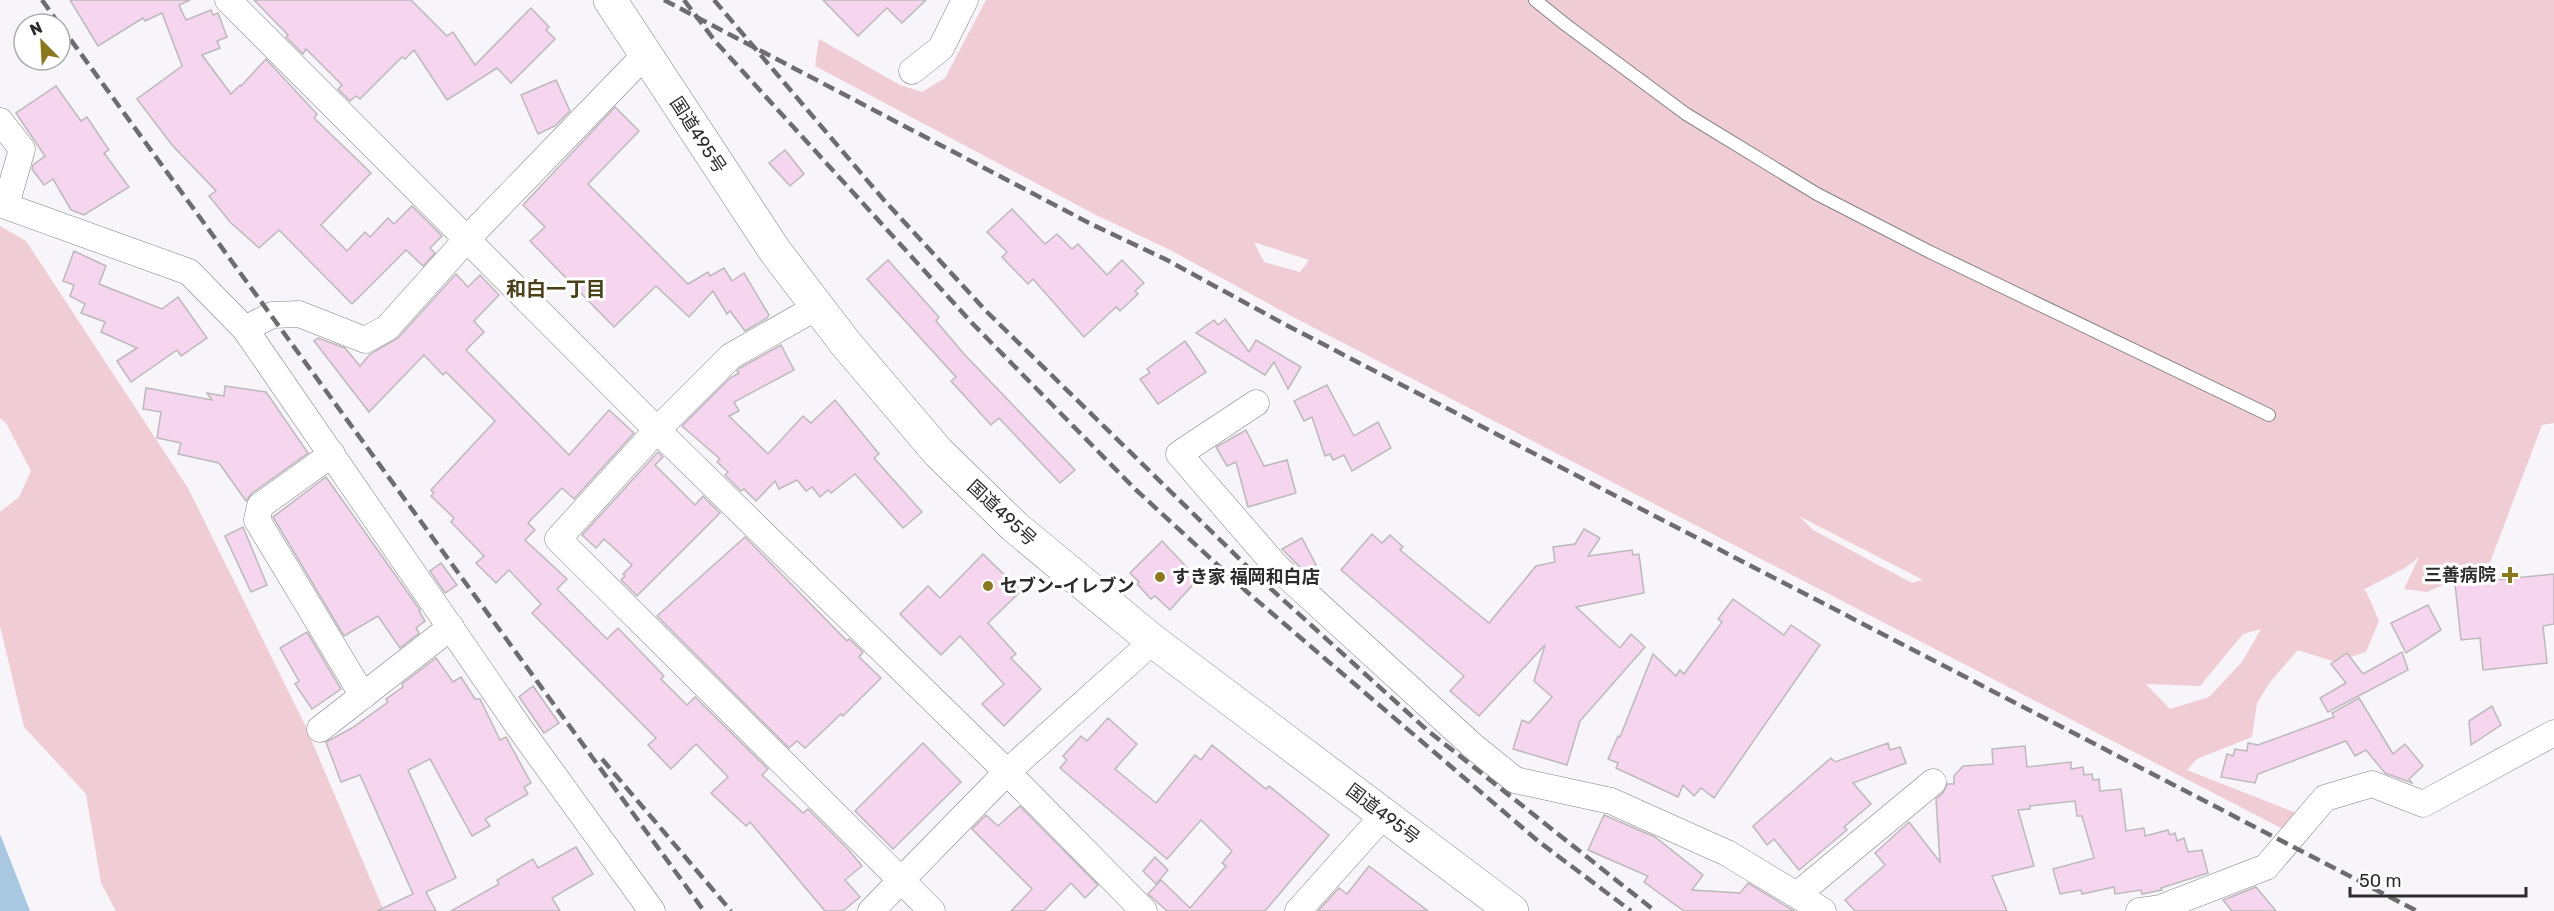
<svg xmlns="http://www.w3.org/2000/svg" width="2554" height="911" viewBox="0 0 2554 911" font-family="Rubik,'Noto Sans JP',sans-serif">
	<rect width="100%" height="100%" fill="#f7f5f9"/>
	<g fill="#f0cdd4" fill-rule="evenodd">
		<path d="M 986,0 L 2554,0 L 2554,423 L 2542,425 L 2489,565 L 2427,592 L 2404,589 L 2419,557 L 2405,568 L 2363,590 L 2366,591 L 2379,621 L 2366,652 L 2335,662 L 2298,650 L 2270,682 L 2257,703 L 2252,737 L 2197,759 L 2187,770 L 2296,813 L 2283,829 L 1293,317 L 1170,250 L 1096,215 L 815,66 L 819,39 L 900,85 L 922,92 L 945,78 ZM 1254,242 L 1309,260 L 1300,272 L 1264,262 ZM 1800,517 L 1801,517 L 1923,580 L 1912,583 L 1813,530 ZM 2261,629 L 2242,662 L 2209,697 L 2170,709 L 2146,684 L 2200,686 L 2243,634 Z"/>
		<polygon points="0,226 26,241 188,488 305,725 384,911 116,911 101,883 86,794 24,727 0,626 0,512 19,497 31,471 6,423 0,418"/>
	</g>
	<polygon fill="#a8c7e1" points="0,834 30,911 0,911"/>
	<g fill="#f6d5ee" stroke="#bcb9bb" stroke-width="1.5">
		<polygon points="70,0 190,0 179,5 186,20 211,10 213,15 218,13 227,37 217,41 220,48 202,55 231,94 240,85 241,86 266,59 317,114 314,118 371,173 321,225 347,251 365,232 370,237 388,218 394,224 412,206 442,236 430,248 435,253 423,266 406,250 352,304 279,230 259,248 230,222 209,196 216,191 172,145 137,99 182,66 162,13 145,21 143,18 98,46"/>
		<polygon points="254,0 411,0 447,36 453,32 475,65 531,8 549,27 546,30 555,39 511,83 497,68 447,100 414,50 405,59 402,57 360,99 356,96 350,101 338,89 342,85 306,49 303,54 286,37 288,35"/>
		<polygon points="823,0 926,0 902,23 887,8 858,36"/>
		<polygon points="556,80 570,111 555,126 538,134 521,95"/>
		<polygon points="56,86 81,121 87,117 109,150 104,153 129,187 84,215 71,210 53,179 44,185 32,169 33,165 45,156 16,113"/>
		<polygon points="615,107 639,131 588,184 688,284 708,272 710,276 724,268 732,281 744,273 769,315 767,318 745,331 730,311 727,314 713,291 689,317 656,286 614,327 530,241 545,227 523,205"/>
		<polygon points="785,150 804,174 790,186 769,163"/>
		<polygon points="1012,209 1045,244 1057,234 1072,249 1078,244 1107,275 1122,260 1144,283 1135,291 1138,294 1120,311 1116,307 1084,337 1033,279 1028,284 1002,257 1007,252 987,232"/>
		<polygon points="74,251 106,266 99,284 162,309 178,297 207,338 181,356 177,350 131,382 117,361 137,348 101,332 105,322 81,313 85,304 70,296 74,285 63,281"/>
		<polygon points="888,260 939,317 936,321 964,354 1075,470 1060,483 999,418 991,425 951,381 956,377 867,279"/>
		<polygon points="456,274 468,287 480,275 499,295 474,321 484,332 466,350 569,455 609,410 634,433 574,499 562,488 528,523 535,530 525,540 567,579 557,589 607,639 618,628 664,676 661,679 687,705 695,697 768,769 762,775 803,813 808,809 847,848 862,866 845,880 860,897 843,911 825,911 750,822 746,826 711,793 728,777 696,744 671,769 648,745 656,738 532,613 541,604 509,570 496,583 476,563 484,556 451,522 454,518 431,496 434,493 431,490 495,421 446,372 443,375 424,355 369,412 314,341 318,338 345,348 360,366 370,354 398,338"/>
		<polygon points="1225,319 1249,352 1256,340 1301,367 1288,389 1274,362 1265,375 1196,333 1214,320 1218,325"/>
		<polygon points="1185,341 1206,372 1158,404 1140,379 1150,373 1147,369"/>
		<polygon points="781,345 794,370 734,402 739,411 729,416 768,454 803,416 811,423 835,400 879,454 874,458 922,512 903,528 855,474 831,493 828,490 820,497 812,487 806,491 797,480 779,489 775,481 756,501 744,489 741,491 725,475 728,472 717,462 720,459 682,426 730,378 739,373 737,371 740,368"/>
		<polygon points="1327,385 1354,436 1378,422 1391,448 1352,471 1344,455 1333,460 1330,454 1325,456 1312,417 1304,421 1294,401"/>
		<polygon points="225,386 266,392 308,453 251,494 246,501 219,463 178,454 181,443 157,438 161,412 143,409 146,388 212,400 207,393 224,396"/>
		<polygon points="1246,430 1264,466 1287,460 1296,493 1248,507 1236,462 1227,466 1216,447"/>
		<polygon points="658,452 663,457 655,465 695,505 703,496 720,513 637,596 621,580 625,576 623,574 632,565 604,539 596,548 582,535"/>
		<polygon points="326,477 420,610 419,611 425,621 416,628 419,633 400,648 378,616 344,636 273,517"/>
		<polygon points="243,527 267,585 251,592 225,536"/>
		<polygon points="1584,529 1600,538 1588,556 1632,550 1633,555 1639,554 1644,593 1576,607 1620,648 1631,634 1645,647 1580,721 1567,765 1513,749 1522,720 1529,723 1552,697 1534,681 1545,645 1479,716 1450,691 1464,676 1341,570 1372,534 1382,543 1390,535 1403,547 1400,550 1489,623 1536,566 1555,562 1553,547 1575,544"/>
		<polygon points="745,537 847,641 849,639 863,652 859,657 881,678 843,716 841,714 805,748 797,741 789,748 657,616"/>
		<polygon points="1302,538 1316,565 1304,571 1282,549"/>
		<polygon points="1162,541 1198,579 1170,610 1155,596 1151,599 1137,584 1139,582 1130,573"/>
		<polygon points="983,554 1021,591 988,623 1016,654 1011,658 1041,689 1004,726 982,704 1004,684 960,636 941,655 900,614 928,586 940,598"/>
		<polygon points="441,563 457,585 445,593 430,571"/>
		<polygon points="2554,574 2554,624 2543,626 2547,663 2483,670 2480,638 2461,640 2455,584"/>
		<polygon points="1733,599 1784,635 1791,625 1820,645 1714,798 1701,788 1694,796 1683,785 1678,797 1616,768 1618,763 1608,759 1618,736 1620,737 1653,654 1676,676 1680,670 1684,674 1722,622 1718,619"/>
		<polygon points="2428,605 2441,630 2406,653 2391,623"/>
		<polygon points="307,632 341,689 312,709 295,684 299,681 280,648"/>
		<polygon points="2402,652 2408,670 2328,712 2320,698 2346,683 2331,664 2347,653 2363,674"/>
		<polygon points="436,658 453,682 461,677 475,699 480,699 500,740 506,737 531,783 524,787 528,794 485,819 490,826 472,836 430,759 408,770 456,878 426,892 436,911 377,911 413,894 360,775 341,782 326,742 352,728 388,702 386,699 403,687 402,684"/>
		<polygon points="533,686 559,723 544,733 519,697"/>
		<polygon points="2359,698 2393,754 2405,744 2423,766 2409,779 2412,783 2385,773 2366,750 2355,756 2346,741 2258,774 2255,783 2221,777 2227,754 2233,756 2235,749 2247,751 2248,743 2258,745 2334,717 2332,713"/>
		<polygon points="2492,706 2501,725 2471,745 2469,721"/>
		<polygon points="1108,718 1137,744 1115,769 1156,803 1195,755 1201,760 1212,745 1266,789 1269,786 1329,835 1265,911 1167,911 1148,894 1161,880 1190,908 1226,866 1222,863 1232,851 1201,820 1167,859 1060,768 1067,760 1063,756 1081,736 1087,741"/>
		<polygon points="923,743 961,782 893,849 855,811"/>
		<polygon points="1888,743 1890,750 1900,747 1906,763 1853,783 1871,804 1844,827 1847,830 1799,870 1774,839 1767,845 1753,826 1831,758 1835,762"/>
		<polygon points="2025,746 2027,767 2071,762 2071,769 2083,767 2084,775 2092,774 2093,780 2099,779 2100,791 2121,789 2126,831 2144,828 2145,836 2168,830 2170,835 2175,833 2177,841 2184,838 2188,852 2202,850 2208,873 2161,888 2162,890 2142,894 2141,890 2115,894 2114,887 2082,894 2081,890 2060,894 2053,869 2094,858 2082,816 2077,816 2075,801 2030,806 2030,809 2018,810 2034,866 1992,876 2007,911 1855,911 1845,900 1885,865 1875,853 1909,822 1940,862 1936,799 1943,793 1947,784 1954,784 1954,776 1963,766 1993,764 1992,749"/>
		<polygon points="1020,806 1098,885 1085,898 1071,883 1044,911 1011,911 1032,889 972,829 986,815 998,826"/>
		<polygon points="1604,815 1655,837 1703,875 1692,890 1740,893 1748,883 1794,911 1684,911 1644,882 1648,876 1588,850"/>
		<polygon points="576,847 593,874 552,898 560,911 451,911 499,884 497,880 533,859 538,868"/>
		<polygon points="1155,857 1168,870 1156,884 1143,871"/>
		<polygon points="1369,866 1428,911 1318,911 1339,888 1347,894"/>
		<polygon points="2256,887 2276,911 2232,911 2223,900"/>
	</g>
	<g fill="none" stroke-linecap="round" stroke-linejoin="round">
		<defs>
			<polyline id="lane" points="1535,0 1566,25 1686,114 1817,194 1930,252 2269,415"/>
			<g id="street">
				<polyline points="228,0 657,430 1007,772 1144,911"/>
				<polyline points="912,71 941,48 965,0"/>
				<polyline points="0,121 22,149 6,205"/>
				<polyline points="0,204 189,272 245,329 521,730 652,911"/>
				<polyline points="817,307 731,356 657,430 558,539 932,911"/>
				<polyline points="245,329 272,315 299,314 365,340 387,328 467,239 646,54"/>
				<polyline points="1256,403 1179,454 1276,566 1473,746 1515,780 1611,801 1727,853 1823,911"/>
				<polyline points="332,454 260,506 257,520 363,696"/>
				<polyline points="320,729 451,627"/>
				<polyline points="1798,894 1933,782"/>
				<polyline points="871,911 1007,772 1153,641"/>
				<polyline points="1298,911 1384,815"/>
				<polyline points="2139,911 2160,908 2266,867 2325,798 2372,784 2423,804 2554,733"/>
			</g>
			<polyline id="highway" points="610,0 775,251 846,344 938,452 1015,527 1153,641 1512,911"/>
		</defs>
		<use href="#lane" stroke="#828184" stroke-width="14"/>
		<use href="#street" stroke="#828184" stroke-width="27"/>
		<use href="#highway" stroke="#828184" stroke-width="34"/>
		<use href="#lane" stroke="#fff" stroke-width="12"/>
		<use href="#street" stroke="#fff" stroke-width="26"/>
		<use href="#highway" stroke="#fff" stroke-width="33"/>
		<g stroke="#6d6c6e" stroke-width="4.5" stroke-dasharray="12 6" stroke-linecap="butt">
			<polyline points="42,0 59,24"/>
			<polyline points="664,0 1091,224 1165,259 1288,326 2417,911"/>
			<polyline points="684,0 715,41 972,323 1135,489 1246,591 1538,841 1631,911"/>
			<polyline points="714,0 883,199 987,312 1259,578 1427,730 1655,911"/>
			<polyline points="60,25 704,911"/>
			<polyline points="602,759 731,911"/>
		</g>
	</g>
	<g fill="#89781c" stroke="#fff" stroke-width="2">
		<path d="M2507 566h6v6h6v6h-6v6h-6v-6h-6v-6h6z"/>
		<circle cx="1160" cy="577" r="6"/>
		<circle cx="988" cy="586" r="6"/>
	</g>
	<g text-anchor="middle" stroke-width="6" stroke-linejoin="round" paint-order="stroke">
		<g font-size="18" fill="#2c2c2d" stroke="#fff">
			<text transform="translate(698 135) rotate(57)" y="6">国道495号</text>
			<text transform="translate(1002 513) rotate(43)" y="6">国道495号</text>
			<text transform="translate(1383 814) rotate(37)" y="6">国道495号</text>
		</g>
		<g font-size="18" font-weight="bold" fill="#2c2c2d" stroke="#fff" text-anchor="start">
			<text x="2496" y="581" text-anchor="end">三善病院</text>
			<text x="1172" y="583">すき家 福岡和白店</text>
			<text x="1000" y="592">セブン-イレブン</text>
		</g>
		<g font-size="20" font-weight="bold" fill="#4a4118" stroke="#fff">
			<text x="556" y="296">和白一丁目</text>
		</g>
	</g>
	<g transform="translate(42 42) rotate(336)"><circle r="28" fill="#ffffff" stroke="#ababab" stroke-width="1.5"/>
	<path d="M0-4.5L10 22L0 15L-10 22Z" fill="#89781c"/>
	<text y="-9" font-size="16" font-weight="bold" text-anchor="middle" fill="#2c2c2d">N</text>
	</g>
	<path d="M2350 887v9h176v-9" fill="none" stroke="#2c2c2d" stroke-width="3"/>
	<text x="2359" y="887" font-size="18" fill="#2c2c2d" stroke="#ffffff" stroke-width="4.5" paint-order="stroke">50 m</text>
</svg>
